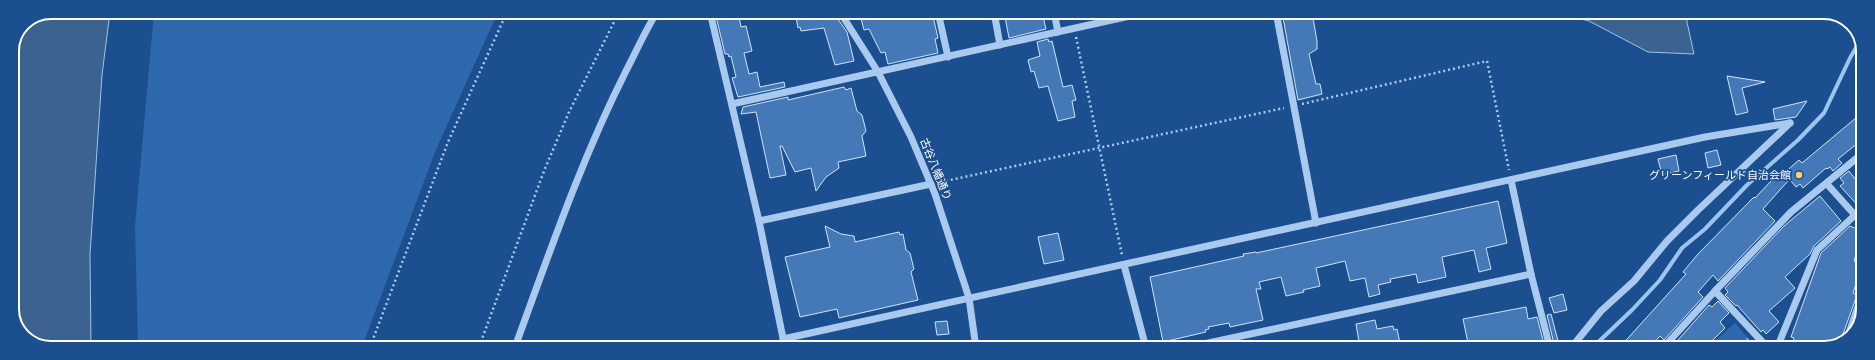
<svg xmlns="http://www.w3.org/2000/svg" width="1875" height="360" viewBox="0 0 1875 360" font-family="'Source Sans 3','Noto Sans JP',sans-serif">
	<rect width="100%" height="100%" fill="#1b4f8f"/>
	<g fill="#2e69ad">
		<polygon points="154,12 498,12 435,152 362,347 138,347 135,226"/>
		<polygon points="1735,323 1757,348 1707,348"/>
	</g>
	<g fill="#3c6290" stroke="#9cc4f0">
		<polygon points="51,12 110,12 102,75 90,254 91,347 44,347 23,336 12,314 12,51 24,23"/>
		<polygon points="1555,13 1687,13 1687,22 1694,54 1648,52 1589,21"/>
	</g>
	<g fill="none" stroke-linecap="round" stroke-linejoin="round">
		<polyline stroke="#9cc4f0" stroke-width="4" points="1592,348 1632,310 1660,280 1682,248 1705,229 1747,185 1798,140 1824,113 1850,58 1860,41"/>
	</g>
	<g fill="#4478b7" stroke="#cfe3fa">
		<polygon points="715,12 738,12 741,27 746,26 752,51 744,53 749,74 757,72 760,87 784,82 785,87 738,97 732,78 736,77 731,56 729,57 728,54 725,54"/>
		<polygon points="795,12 833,12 847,32 854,61 835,65 824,28 801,31 800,27 798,28"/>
		<polygon points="874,12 932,12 938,38 935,39 938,53 888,64 885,52 881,53 869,29 864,30 860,15"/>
		<polygon points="1004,12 1042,12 1046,29 1009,38"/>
		<polygon points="1282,12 1312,12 1317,41 1317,49 1309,54 1316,84 1320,84 1322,94 1298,100"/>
		<polygon points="1048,39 1049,42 1052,41 1063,87 1072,85 1076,100 1072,101 1075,117 1058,121 1048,86 1039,88 1034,71 1031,72 1028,60 1040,56 1037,42"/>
		<polygon points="1727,76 1765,82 1742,88 1748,112 1736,115"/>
		<polygon points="844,87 846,90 851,88 857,111 862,115 866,131 862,136 866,156 838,162 839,168 826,177 816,191 811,168 795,172 782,146 780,146 786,175 770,178 756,112 741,114 743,107 788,97 788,100"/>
		<polygon points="1807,101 1796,117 1775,120 1773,109"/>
		<polygon points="1863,112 1863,139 1838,159 1842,163 1833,171 1830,167 1827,169 1826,168 1803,188 1800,184 1796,187 1784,173 1799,160 1802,163"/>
		<polygon points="1717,150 1721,165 1708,168 1705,153"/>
		<polygon points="1676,155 1679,171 1662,175 1658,159"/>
		<polygon points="1849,171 1862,188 1862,210 1840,186 1844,183 1840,178"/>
		<polygon points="1782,174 1788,181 1763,209 1775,221 1718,281 1713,275 1698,292 1703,297 1664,340 1660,336 1650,348 1619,348 1686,274 1683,272 1698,254 1754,197 1755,198 1772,180 1773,181"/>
		<polygon points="1820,196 1841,221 1814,246 1810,254 1785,277 1795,288 1769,311 1779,322 1766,334 1763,330 1761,332 1737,305 1736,306 1725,295 1728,292 1725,288 1784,226"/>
		<polygon points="1498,201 1507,243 1486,248 1491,269 1479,272 1474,250 1442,257 1446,277 1418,283 1416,274 1390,279 1391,282 1378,285 1380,294 1369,297 1365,278 1350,281 1345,261 1316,268 1320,286 1303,290 1304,292 1286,296 1281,277 1259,282 1261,289 1256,289 1263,320 1230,327 1229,323 1208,327 1209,329 1205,330 1206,332 1163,342 1150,277 1244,256 1243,254 1256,252 1256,253"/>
		<polygon points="825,226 841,234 854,236 855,242 899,232 900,235 903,234 906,250 910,253 914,269 911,272 918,300 839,318 837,309 800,317 785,257 830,247"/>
		<polygon points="1850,226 1862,231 1862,236 1854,261 1862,265 1853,293 1857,295 1842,337 1843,341 1824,348 1791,348 1794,338 1791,337 1821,253"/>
		<polygon points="1058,233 1064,260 1044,264 1038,237"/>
		<polygon points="1563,294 1567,310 1554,313 1549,298"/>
		<polygon points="1718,301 1729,313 1720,322 1725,328 1714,339 1704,348 1671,348 1709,305 1712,307"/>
		<polygon points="1526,307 1528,319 1537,317 1545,348 1469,348 1463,319"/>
		<polygon points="1551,314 1559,345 1557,348 1555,348 1547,315"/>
		<polygon points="1375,320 1377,329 1393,326 1394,330 1397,329 1401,348 1360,348 1356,324"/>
		<polygon points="947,321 949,334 937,335 935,322"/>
	</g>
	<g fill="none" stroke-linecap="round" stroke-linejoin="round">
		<g stroke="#a9c9ee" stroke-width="2.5" stroke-dasharray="2 3" stroke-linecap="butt">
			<polyline points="1076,37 1122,255"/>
			<polyline points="1302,104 1487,61 1509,170"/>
			<polyline points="941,182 1284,108"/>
			<polyline points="1739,346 1748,339"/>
			<polyline points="370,347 448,142 507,12"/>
			<polyline points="479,347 544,171 569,112 619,12"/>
			<polyline points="1726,348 1735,342 1740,348"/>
		</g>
		<g stroke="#a9c9ee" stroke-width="7">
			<polyline points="710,12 759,221 785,348"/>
			<polyline points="840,12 878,72 911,137 935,194 969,298 976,348"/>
			<polyline points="938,12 948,57"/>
			<polyline points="994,12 1000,45"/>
			<polyline points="1054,12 1058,32"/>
			<polyline points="1276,12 1316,223"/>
			<polyline points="732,104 1148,12"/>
			<polyline points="1511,180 1531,274 1550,348"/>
			<polyline points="1827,184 1862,223"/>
			<polyline points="759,221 931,184"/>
			<polyline points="1124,265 1146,348"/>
			<polyline points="1715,291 1768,348"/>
			<polyline points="783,339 1705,137 1790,123"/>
			<polyline points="1847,339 1862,295"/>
			<path d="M 515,347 C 549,254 581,160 626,71 C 636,52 645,31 657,12"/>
			<polyline points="1185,348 1531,274"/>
			<polyline points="1571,348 1601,311 1634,281 1667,241 1698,210 1790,123"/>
			<polyline points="1663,348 1715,291 1791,212 1863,153"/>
			<polyline points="1777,348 1817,250 1854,216"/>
		</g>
	</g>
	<circle fill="#ffd166" stroke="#1b4f8f" stroke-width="1.5" cx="1799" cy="175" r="4"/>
	<g text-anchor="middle" stroke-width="3.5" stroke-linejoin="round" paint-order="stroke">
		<g font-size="11" fill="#fff" stroke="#1b4f8f">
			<text transform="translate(936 169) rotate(68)" y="4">古谷八幡通り</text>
		</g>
		<g font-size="11" fill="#fff" stroke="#1b4f8f" text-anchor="end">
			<text x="1791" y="179">グリーンフィールド自治会館</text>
		</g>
	</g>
	<path d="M0 0H1875V360H0ZM51 19H1824A32 32 0 0 1 1856 51V309A32 32 0 0 1 1824 341H51A32 32 0 0 1 19 309V51A32 32 0 0 1 51 19Z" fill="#1b4f8f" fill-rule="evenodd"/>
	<path fill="none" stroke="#fff" stroke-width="2" d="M51 19H1824A32 32 0 0 1 1856 51V309A32 32 0 0 1 1824 341H51A32 32 0 0 1 19 309V51A32 32 0 0 1 51 19Z"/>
</svg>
